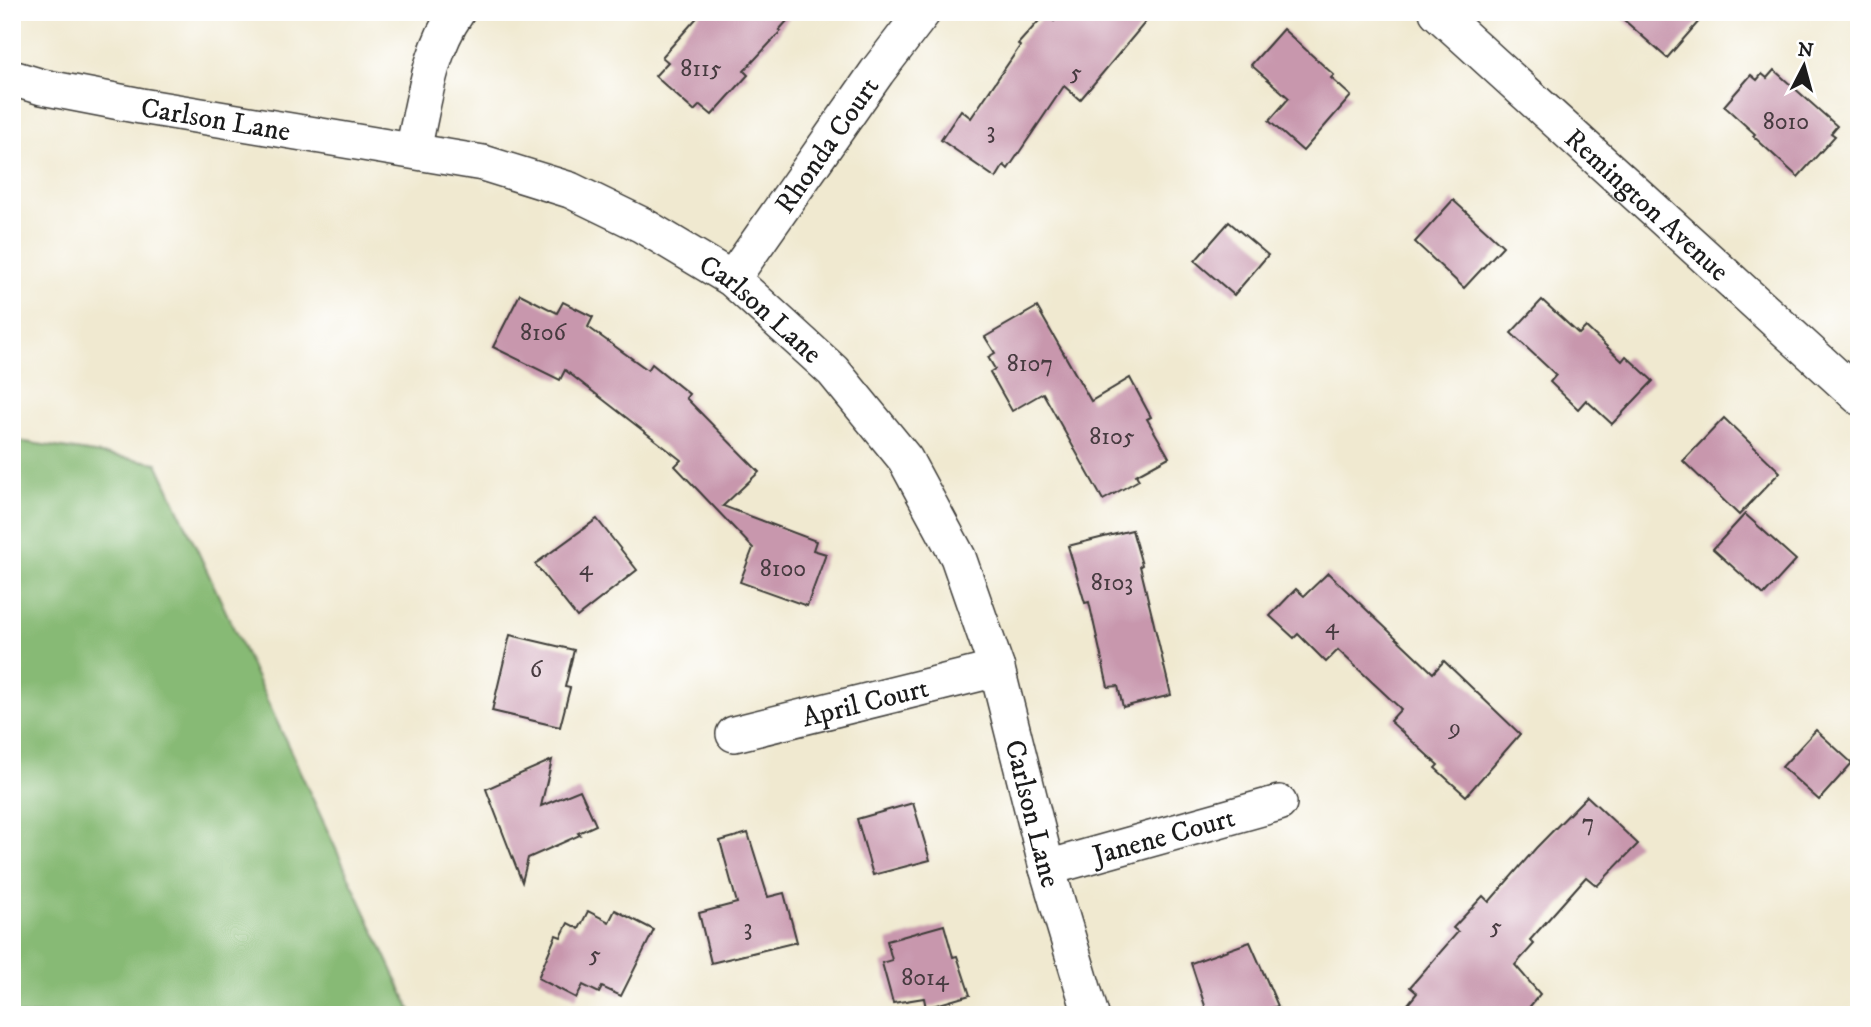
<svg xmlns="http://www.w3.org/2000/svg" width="1871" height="1027" viewBox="0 0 1871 1027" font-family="'IM FELL DW Pica',serif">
	<rect width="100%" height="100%" fill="#fff"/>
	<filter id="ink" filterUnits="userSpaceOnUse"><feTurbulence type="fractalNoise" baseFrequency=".0143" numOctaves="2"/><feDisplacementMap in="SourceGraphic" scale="14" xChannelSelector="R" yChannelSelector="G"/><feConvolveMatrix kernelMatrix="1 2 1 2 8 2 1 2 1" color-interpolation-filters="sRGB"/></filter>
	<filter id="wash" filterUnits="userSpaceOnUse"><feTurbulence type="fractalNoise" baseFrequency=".00686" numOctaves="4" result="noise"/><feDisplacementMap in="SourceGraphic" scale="28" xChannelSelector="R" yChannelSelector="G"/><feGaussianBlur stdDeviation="1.57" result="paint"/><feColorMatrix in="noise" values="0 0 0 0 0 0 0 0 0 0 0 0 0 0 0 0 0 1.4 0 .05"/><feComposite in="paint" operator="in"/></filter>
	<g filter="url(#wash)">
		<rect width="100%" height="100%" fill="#f0e9d0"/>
		<polygon fill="#87ba74" stroke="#526b48" stroke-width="2" points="12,440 157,463 413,1015 12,1015"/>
		<g id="blocks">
			<g fill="#c897ad">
				<polygon points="702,12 795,12 779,30 781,31 744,71 748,75 712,115 700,105 694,111 655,76 668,62 662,57"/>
				<polygon points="1062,12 1154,12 1080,100 1064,86 1008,169 1004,165 996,178 941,140 961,110 971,118 1020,46 1018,44 1046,13 1054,21"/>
				<polygon points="1615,12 1707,12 1667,58"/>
				<polygon points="1283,29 1334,75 1331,78 1351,96 1303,151 1269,121 1289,98 1251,65"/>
				<polygon points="1774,70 1837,126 1831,133 1835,136 1798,177 1753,136 1755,134 1724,106 1751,75 1757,80 1762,74 1767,78"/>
				<polygon points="1453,200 1503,246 1464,288 1415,242"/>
				<polygon points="1229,222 1268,255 1234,295 1195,261"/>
				<polygon points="520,294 557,313 563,302 593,317 588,327 648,370 652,364 689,394 686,398 759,472 723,506 816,541 813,550 826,554 807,606 740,582 753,548 675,466 681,460 565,370 560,380 493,347"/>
				<polygon points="1542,300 1579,334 1586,327 1622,361 1626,356 1653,381 1612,424 1586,400 1578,409 1550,382 1556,375 1511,333"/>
				<polygon points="1037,307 1091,401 1130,378 1151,417 1147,419 1169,457 1136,475 1139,480 1103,500 1043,393 1012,411 990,372 995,369 988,357 995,353 985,337"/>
				<polygon points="1724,418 1780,472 1739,515 1683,461"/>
				<polygon points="1745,514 1796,560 1764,595 1713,549"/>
				<polygon points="597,519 637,570 577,617 535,564"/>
				<polygon points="1132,530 1142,565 1140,566 1171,695 1123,707 1118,686 1108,687 1089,602 1085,603 1068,546"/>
				<polygon points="1328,573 1433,673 1444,661 1520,734 1466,796 1435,768 1438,765 1390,721 1401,709 1338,650 1326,662 1298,634 1294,638 1270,616 1296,589 1304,596"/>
				<polygon points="510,635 574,650 565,687 570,688 560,727 492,711"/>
				<polygon points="1816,730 1852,763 1819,800 1782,767"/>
				<polygon points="552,760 541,806 580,790 596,825 578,833 580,835 528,858 522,882 486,789"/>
				<polygon points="1587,796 1638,844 1597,886 1586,877 1530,940 1534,944 1515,965 1540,994 1523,1015 1399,1015 1417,993 1410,987 1458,932 1453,928 1483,896 1489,902 1536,848"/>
				<polygon points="913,803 930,860 873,875 857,819"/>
				<polygon points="748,833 768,897 784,893 797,942 711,963 699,913 737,903 720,841"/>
				<polygon points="615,910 654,930 621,996 602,987 599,993 583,985 576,998 538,978 556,935 561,937 568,923 579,929 588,911 609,922"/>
				<polygon points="944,925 953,957 957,956 970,995 926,1008 924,998 893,1003 882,963 892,960 887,941"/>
				<polygon points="1250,942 1278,1006 1251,1015 1208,1015 1191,963"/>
			</g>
		</g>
	</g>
	<g filter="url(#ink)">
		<use href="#blocks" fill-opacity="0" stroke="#3c3b37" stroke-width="2"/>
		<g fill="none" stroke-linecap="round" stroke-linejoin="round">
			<defs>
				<g id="street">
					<path id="s1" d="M 1437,12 L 1859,397"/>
					<path id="s2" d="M 12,78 L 42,87 L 141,106 L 483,163 L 570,190 L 642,225 L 732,279 L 833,371 L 905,459 L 958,557 L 997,669 L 1047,868 L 1091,1015"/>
					<path d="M 413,150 C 424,103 429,52 457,12"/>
					<path id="s3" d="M 732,279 L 877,72 L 923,12"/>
					<path id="s4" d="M 734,734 L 997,669"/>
					<path id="s5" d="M 1047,868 L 1279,803"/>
				</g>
			</defs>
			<use href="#street" stroke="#3c3b37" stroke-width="38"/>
			<use href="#street" stroke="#fff" stroke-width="35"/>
		</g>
	</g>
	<g text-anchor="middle" stroke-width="5" stroke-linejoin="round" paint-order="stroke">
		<g font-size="24" fill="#473b40">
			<text x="701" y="76">8115</text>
			<text x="1076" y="80">5</text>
			<text x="1786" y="129">8010</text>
			<text x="991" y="138">3</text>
			<text x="543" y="340">8106</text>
			<text x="1030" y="371">8107</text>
			<text x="1112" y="444">8105</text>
			<text x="586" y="575">4</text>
			<text x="783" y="576">8100</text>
			<text x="1112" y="590">8103</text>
			<text x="1332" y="633">4</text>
			<text x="536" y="677">6</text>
			<text x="1455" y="735">9</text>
			<text x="1588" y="830">7</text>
			<text x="1496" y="934">5</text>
			<text x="748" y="935">3</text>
			<text x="595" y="962">5</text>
			<text x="925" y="985">8014</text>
		</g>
		<g font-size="28" fill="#1c1c1c" stroke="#fff">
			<text dy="10" stroke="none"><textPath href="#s2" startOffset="208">Carlson Lane</textPath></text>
			<text dy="10" stroke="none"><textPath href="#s3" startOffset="164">Rhonda Court</textPath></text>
			<text dy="10" stroke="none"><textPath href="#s1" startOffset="285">Remington Avenue</textPath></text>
			<text dy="10" stroke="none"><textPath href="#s2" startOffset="796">Carlson Lane</textPath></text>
			<text dy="10" stroke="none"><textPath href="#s4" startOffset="135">April Court</textPath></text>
			<text dy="10" stroke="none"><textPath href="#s2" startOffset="1384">Carlson Lane</textPath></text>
			<text dy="10" stroke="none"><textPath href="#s5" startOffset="121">Janene Court</textPath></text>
		</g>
	</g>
	<rect width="1871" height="1027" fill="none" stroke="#fff" stroke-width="42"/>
	<g transform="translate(1804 66) rotate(6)" stroke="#ffffff" stroke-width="5" paint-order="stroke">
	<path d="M0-5L12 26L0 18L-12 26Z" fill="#1c1c1c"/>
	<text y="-10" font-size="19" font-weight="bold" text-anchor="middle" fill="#1c1c1c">N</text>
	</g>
</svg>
